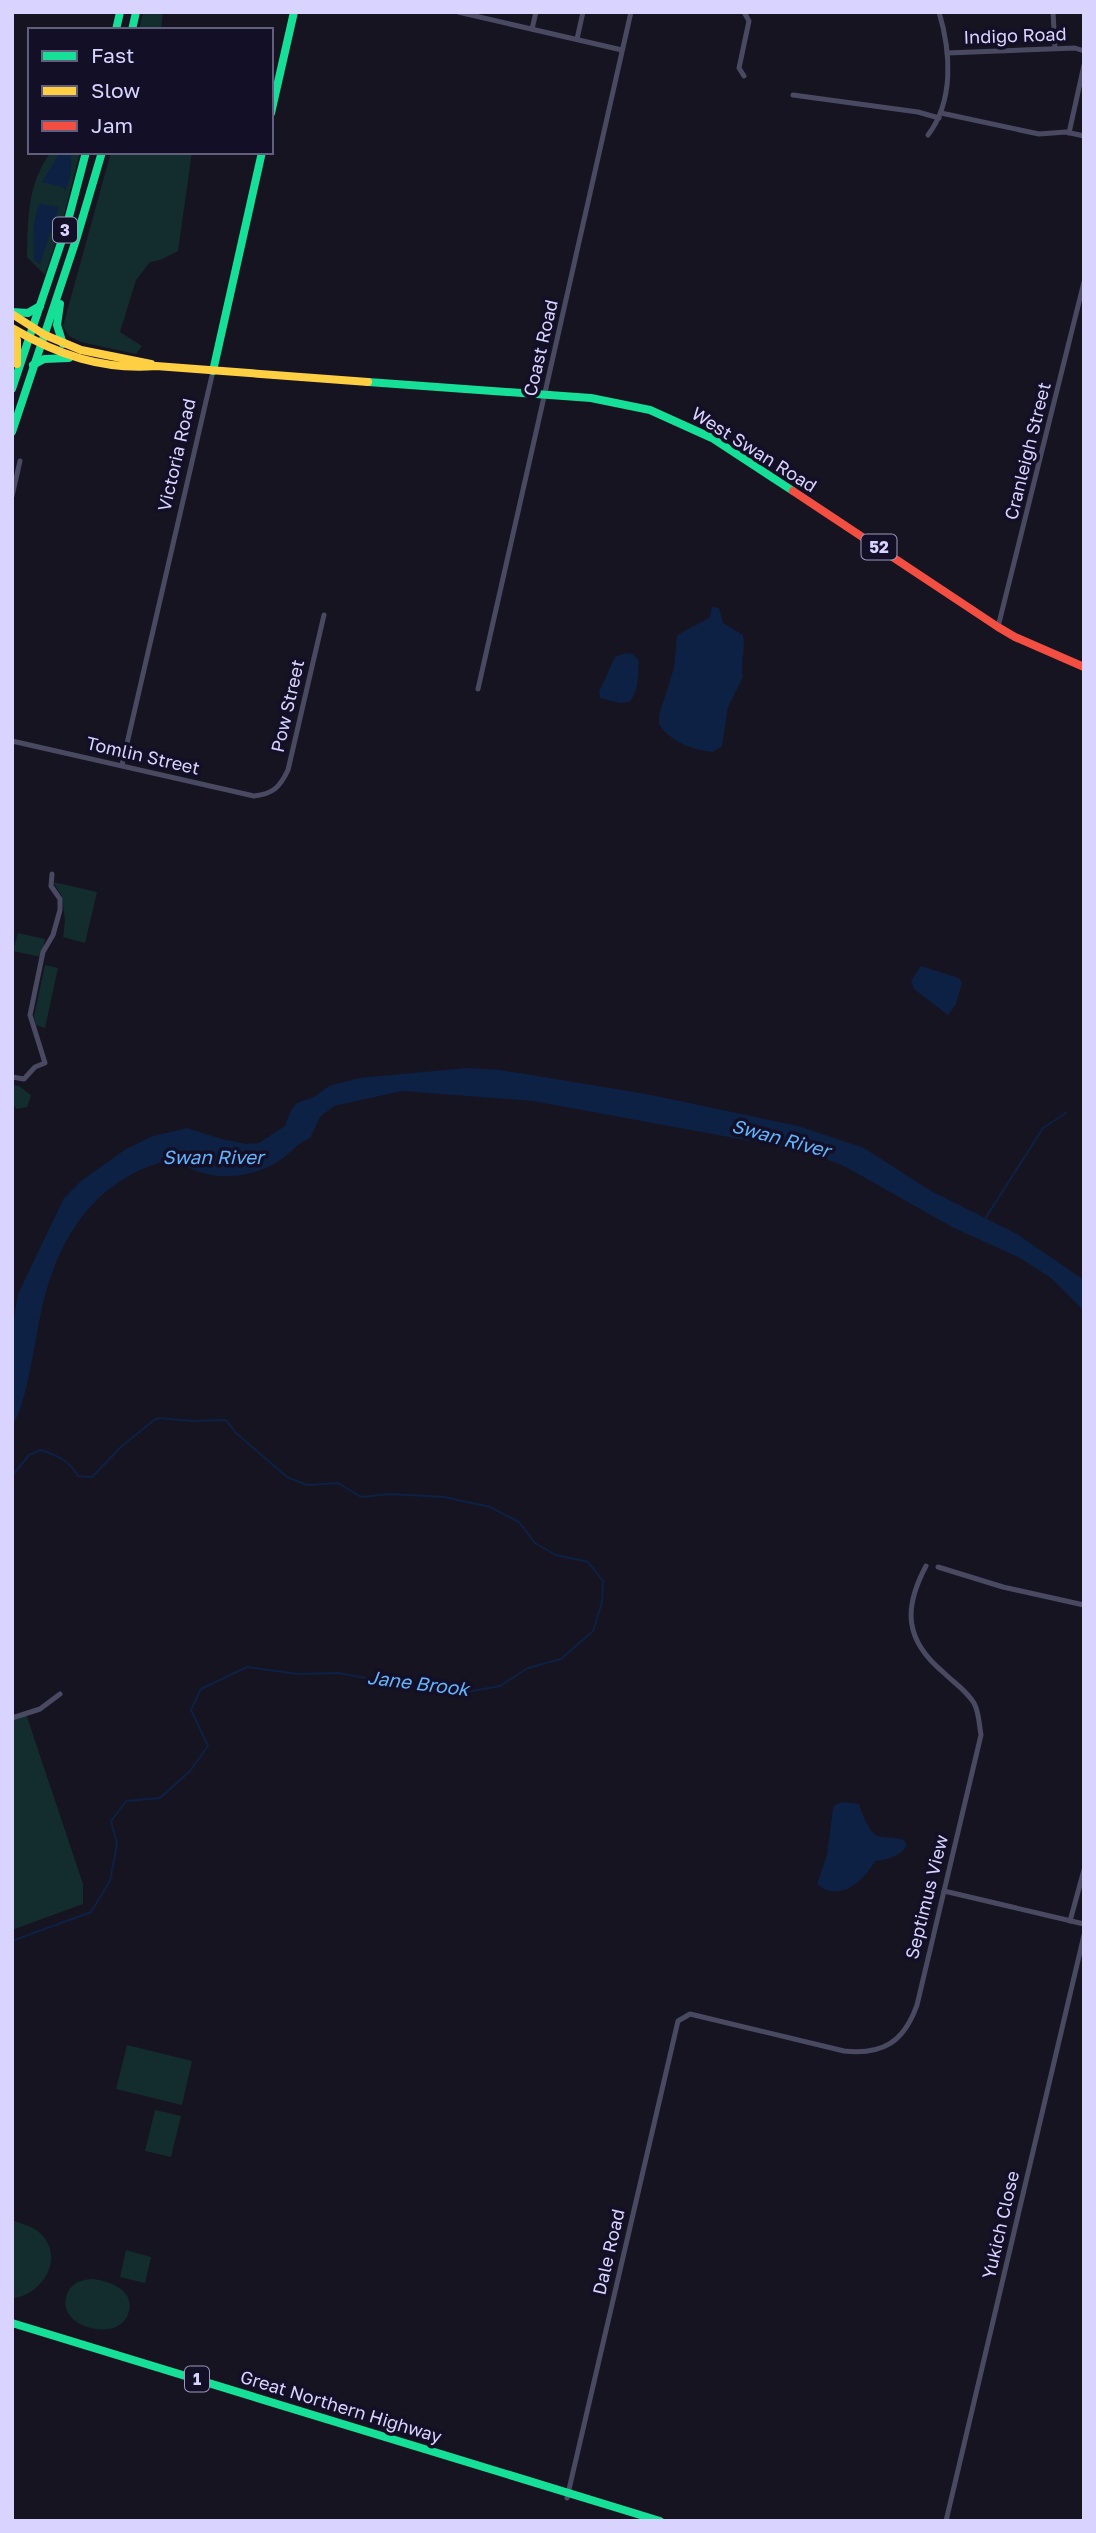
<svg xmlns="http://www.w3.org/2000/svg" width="1096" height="2533" viewBox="0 0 1096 2533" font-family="'Golos Text',sans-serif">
	<rect width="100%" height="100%" fill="#161421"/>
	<g fill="#132c2d">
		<polygon points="143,12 163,12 161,30 139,30"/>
		<path d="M 51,152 L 80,152 L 63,219 L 45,275 L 27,257 C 28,219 27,184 51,152 Z"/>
		<polygon points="111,152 192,152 178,251 160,260 150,262 136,280 120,332 142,346 136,354 81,342 69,336 63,326"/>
		<polygon points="53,882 97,892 85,943 63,937 65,921 62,896"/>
		<polygon points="18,933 45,939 41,957 13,951"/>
		<polygon points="45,965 58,968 45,1028 36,1025 34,1016"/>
		<polygon points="12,1085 19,1086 31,1095 27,1107 16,1109 12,1101"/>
		<polygon points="26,1714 83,1884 83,1904 12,1930 12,1719"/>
		<polygon points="127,2045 192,2061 182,2105 116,2089"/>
		<polygon points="155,2110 181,2116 171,2157 145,2151"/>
		<path d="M 12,2220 C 23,2224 35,2227 42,2235 C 64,2259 43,2293 15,2298 L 12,2298 Z"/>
		<polygon points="126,2250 151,2257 145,2283 120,2277"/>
		<path d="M 93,2279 C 110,2281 134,2290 129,2311 C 122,2346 48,2327 69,2290 C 74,2282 84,2279 93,2279 Z"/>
	</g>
	<g fill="#0d2144">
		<path d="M 60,152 L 70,152 C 73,166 71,178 65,191 L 63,187 L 42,182 Z"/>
		<path d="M 40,204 L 59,207 L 40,264 L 34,260 C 34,244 31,219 40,204 Z"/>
		<path d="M 712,607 L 719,608 L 723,623 L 743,635 C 746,650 740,663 743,677 L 728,707 L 722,746 L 713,752 C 692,750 671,742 659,724 L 659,715 L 674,668 L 677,636 C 688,627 699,625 710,617 Z"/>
		<path d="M 626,653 L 633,654 L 639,661 C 638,676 639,689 630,702 L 620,703 L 600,698 L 599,692 L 615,657 Z"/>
		<polygon points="921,966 959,978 962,983 956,1004 948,1015 914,989 911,981"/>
		<path d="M 467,1068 L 500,1070 L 646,1094 L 798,1126 L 864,1148 L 931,1191 L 1017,1234 L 1084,1280 L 1084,1311 L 1051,1278 L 1020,1258 L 952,1227 L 844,1166 L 805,1151 L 533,1101 L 402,1091 L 334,1106 L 320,1117 L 310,1138 C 295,1144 288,1157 274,1164 C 240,1182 204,1180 173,1159 C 94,1177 55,1241 40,1317 C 34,1347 27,1402 12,1427 L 12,1330 L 18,1294 L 64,1198 L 81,1181 L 126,1149 L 153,1136 L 187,1128 L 222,1139 L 246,1144 L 259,1143 L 285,1126 L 291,1110 L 297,1103 L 314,1097 L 329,1086 L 359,1078 Z"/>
		<path d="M 842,1802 L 859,1804 C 861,1811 869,1832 876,1835 C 885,1839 895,1836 905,1841 L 906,1846 C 901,1856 886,1860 875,1861 C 864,1880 840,1904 817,1884 L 827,1855 L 833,1809 L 835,1805 Z"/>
	</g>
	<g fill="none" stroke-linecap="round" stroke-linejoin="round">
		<g stroke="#0d2144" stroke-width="2">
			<polyline points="985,1219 1043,1128 1066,1113"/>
			<path d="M 12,1476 L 29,1455 L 41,1450 C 58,1456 69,1460 78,1476 L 92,1477 L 122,1446 L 154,1420 L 159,1418 L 192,1421 L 226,1420 L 236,1433 L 287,1477 L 307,1485 L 338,1483 L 361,1497 L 390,1494 L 444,1497 L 490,1507 L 519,1522 L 535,1543 L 556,1555 L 588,1562 L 603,1581 L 602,1602 L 593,1631 L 561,1659 L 528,1668 L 500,1686 L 466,1692 L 416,1687 L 338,1673 L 298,1674 L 247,1667 L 201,1689 L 191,1710 L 208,1746 L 190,1771 L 160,1798 L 126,1801 L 111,1821 L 117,1844 L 110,1881 L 91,1912 L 12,1941"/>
		</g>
		<g stroke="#4a4962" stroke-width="5">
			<polyline points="458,12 622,50"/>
			<polyline points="1053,12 1055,48"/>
			<polyline points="532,29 536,12"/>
			<polyline points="577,39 583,12"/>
			<polyline points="947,53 1075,48 1084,51"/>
			<polyline points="744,76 739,68 749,21 744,12"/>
			<polyline points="793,95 918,112 939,118"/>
			<polyline points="941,113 1039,134 1066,132 1084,136"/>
			<polyline points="1069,133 1084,65"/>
			<path d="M 928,135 C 954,101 951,52 939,12"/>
			<polyline points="12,496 20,461"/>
			<polyline points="998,627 1084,282"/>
			<polyline points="478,689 631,12"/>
			<path d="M 12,741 L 254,796 C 273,794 280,787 288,770 L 324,615"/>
			<polyline points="122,765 213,371"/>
			<polyline points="12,1077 24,1079 35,1067 45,1063 30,1015 43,952 53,935 60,910 60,899 51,886 52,874"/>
			<polyline points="938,1567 1003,1587 1084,1605"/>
			<polyline points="12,1718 40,1709 60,1694"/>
			<polyline points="944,1891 1084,1924"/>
			<polyline points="1070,1921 1084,1870"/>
			<path d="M 567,2498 L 678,2021 L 690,2014 L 844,2051 C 883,2055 904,2042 917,2005 L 981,1735 C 979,1724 979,1712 974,1703 C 966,1690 953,1682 943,1672 C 905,1640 903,1609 926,1566"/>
			<polyline points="946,2521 1084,1935"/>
		</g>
		<g stroke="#16e098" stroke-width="8">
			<polyline points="116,30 120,12"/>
			<polyline points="132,30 136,12"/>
			<polyline points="271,113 294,12"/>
			<polyline points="60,304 57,325 63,344"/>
			<polyline points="12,312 28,313 40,306"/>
			<polyline points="33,365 44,359 69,358"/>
			<polyline points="213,371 262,152"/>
			<polyline points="368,382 591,398 650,410 712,438 793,491"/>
			<polyline points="12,389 66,228 86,152"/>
			<polyline points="12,432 76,240 102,152"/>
			<polyline points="12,2323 660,2521"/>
		</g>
		<g stroke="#ffcf43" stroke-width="8">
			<polyline points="12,314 45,335 81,350 151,364"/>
			<path d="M 12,328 C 58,355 102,370 156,366 L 368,382"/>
			<polyline points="13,329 17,340 17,364"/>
		</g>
		<polyline stroke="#f24e42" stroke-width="8" points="793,491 998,627 1015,637 1084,667"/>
	</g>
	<g text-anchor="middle" stroke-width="7" stroke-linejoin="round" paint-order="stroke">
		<g fill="#130f26" stroke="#9e99be" stroke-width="2">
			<rect x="53" y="217.5" width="24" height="25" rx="5"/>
			<rect x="861.5" y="534.5" width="35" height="25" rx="5"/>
			<rect x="185" y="2366.5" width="24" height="25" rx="5"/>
		</g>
		<g font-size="16" font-weight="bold" fill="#d9d4ff">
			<text x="65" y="236">3</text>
			<text x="879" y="553">52</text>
			<text x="197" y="2385">1</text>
		</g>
		<g font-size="18" fill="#d9d4ff" stroke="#130f26">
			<text transform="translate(1015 36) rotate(-2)" y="6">Indigo Road</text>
			<text transform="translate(541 348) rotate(-77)" y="6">Coast Road</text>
			<text transform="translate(754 450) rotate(32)" y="6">West Swan Road</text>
			<text transform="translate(1028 451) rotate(-76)" y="6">Cranleigh Street</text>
			<text transform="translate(177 455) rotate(-77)" y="6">Victoria Road</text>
			<text transform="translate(288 706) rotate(-77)" y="6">Pow Street</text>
			<text transform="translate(143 756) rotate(13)" y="6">Tomlin Street</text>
			<text transform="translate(927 1897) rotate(-76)" y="6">Septimus View</text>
			<text transform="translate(1001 2225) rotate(-77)" y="6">Yukich Close</text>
			<text transform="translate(609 2252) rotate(-77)" y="6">Dale Road</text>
			<text transform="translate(341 2407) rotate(17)" y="6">Great Northern Highway</text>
		</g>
		<g font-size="19" font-style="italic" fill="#62b6ff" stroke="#130f26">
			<text transform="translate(781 1138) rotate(15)" y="7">Swan River</text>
			<text x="213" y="1164">Swan River</text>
			<text transform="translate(418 1683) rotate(7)" y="7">Jane Brook</text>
		</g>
	</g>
	<rect width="1096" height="2533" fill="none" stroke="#d9d4ff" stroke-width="28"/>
	<rect x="28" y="28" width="245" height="126" fill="#130f26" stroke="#625e7d" stroke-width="2"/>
	<rect x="42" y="51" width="35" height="10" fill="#16e098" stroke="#625e7d" stroke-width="2"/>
	<text x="91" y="63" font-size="21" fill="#d9d4ff">Fast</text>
	<rect x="42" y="86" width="35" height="10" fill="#ffcf43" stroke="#625e7d" stroke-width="2"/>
	<text x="91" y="98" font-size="21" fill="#d9d4ff">Slow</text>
	<rect x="42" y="121" width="35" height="10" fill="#f24e42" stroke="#625e7d" stroke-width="2"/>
	<text x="91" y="133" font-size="21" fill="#d9d4ff">Jam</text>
</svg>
